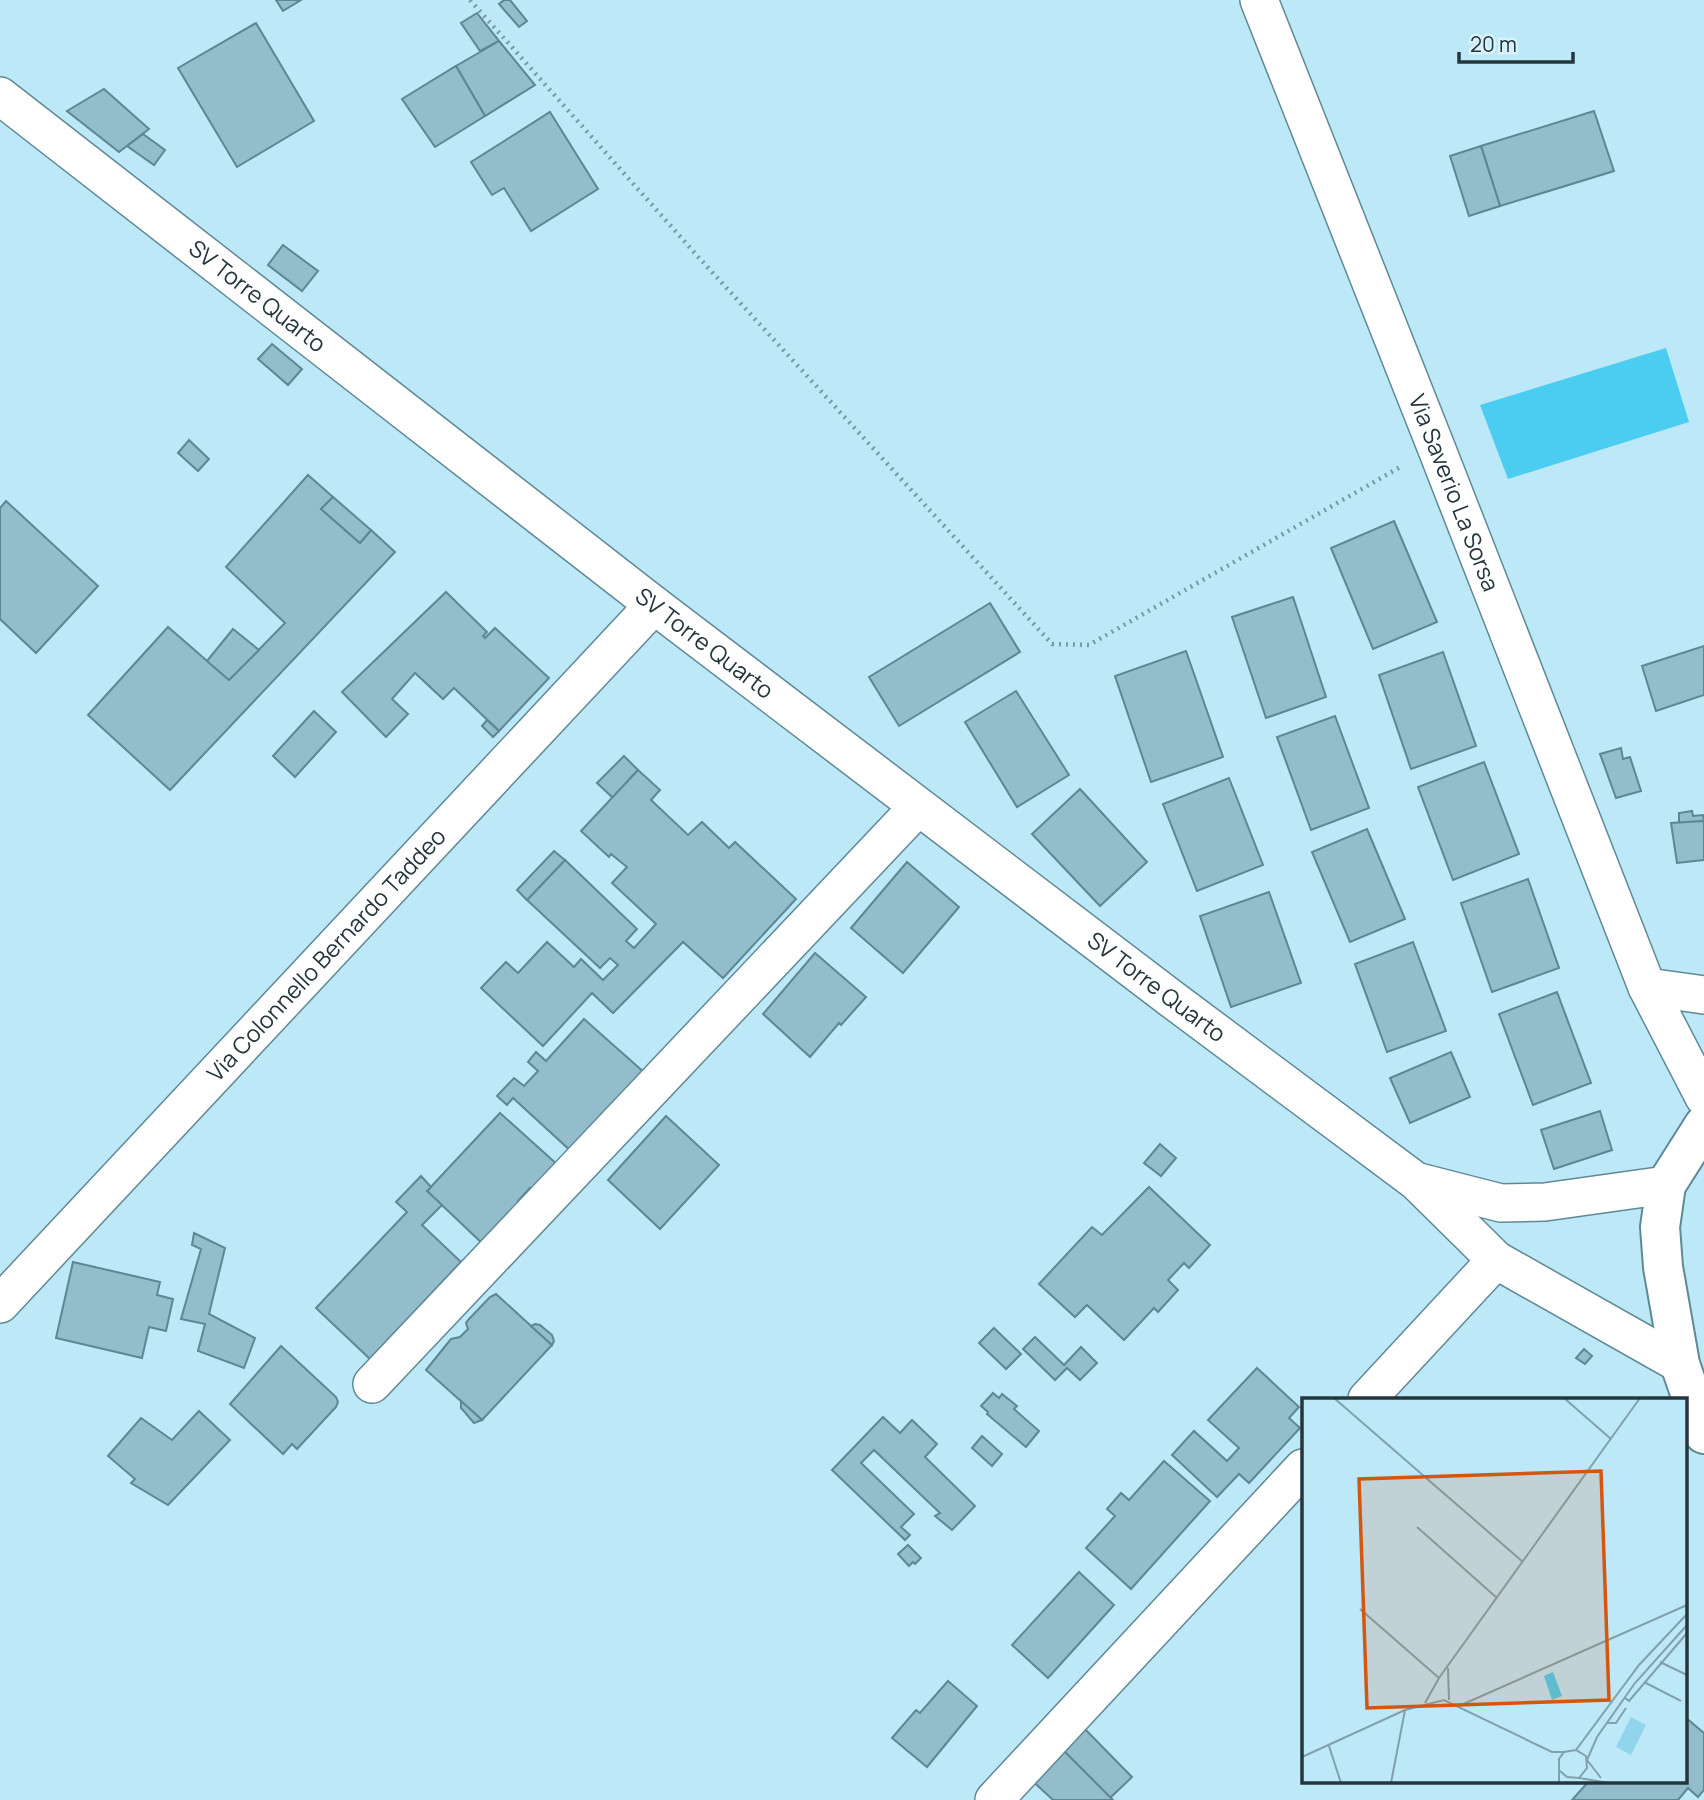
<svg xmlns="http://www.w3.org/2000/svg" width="1704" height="1800" viewBox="0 0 1704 1800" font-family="Manrope,sans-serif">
	<rect width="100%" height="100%" fill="#bde8f7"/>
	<polygon fill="#4acdf1" points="1666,348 1689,422 1508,479 1480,405"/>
	<g fill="#93bdcb" stroke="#5e8693" stroke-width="2">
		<polygon points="276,0 301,0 283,11"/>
		<polygon points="510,0 527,21 519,27 499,4 504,0"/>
		<polygon points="477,13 499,41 480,51 461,23"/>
		<polygon points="256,23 314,121 237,167 178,68"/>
		<polygon points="499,41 535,85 485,116 456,66"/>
		<polygon points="456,66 485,116 435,147 402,99"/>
		<polygon points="104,89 149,129 119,152 67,111"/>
		<polygon points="1594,111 1614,171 1500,206 1481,146"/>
		<polygon points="550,112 598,189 531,231 504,188 492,195 471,162"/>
		<polygon points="143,134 165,150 154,165 127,146"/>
		<polygon points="1481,146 1500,206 1469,216 1450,156"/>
		<polygon points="283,245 318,271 302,291 268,265"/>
		<polygon points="272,344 302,369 288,385 258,359"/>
		<polygon points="189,440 209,459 198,471 178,453"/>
		<polygon points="308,475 333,497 321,509 360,543 371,530 395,552 170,790 88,715 168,627 229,680 285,623 226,567"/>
		<polygon points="333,497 371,530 360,543 321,509"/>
		<polygon points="6,501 98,586 36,653 0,619 0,508"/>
		<polygon points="1394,521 1437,622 1373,649 1331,548"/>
		<polygon points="446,592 487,632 483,636 485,638 495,628 549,678 499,731 454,688 443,699 415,673 392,699 408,714 386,737 342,692"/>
		<polygon points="1293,597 1326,697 1266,718 1232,617"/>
		<polygon points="990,603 1020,652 899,726 869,677"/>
		<polygon points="233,629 259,650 229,680 207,661"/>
		<polygon points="1704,646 1704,695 1656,711 1642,666"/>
		<polygon points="1186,651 1223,757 1151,782 1115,676"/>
		<polygon points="1443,652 1476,746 1411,769 1379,675"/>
		<polygon points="1016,691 1069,775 1017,807 965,722"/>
		<polygon points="314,711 336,732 295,777 273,756"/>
		<polygon points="1335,716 1369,808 1311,830 1277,737"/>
		<polygon points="487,720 499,731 493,737 482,726"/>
		<polygon points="1621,748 1623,759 1630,757 1641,791 1616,798 1600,754"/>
		<polygon points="624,756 638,770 613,798 597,783"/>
		<polygon points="1484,762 1519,854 1453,880 1418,787"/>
		<polygon points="638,770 660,790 651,800 688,835 702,822 729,848 735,842 796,899 723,978 683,942 613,1013 592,993 543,1046 481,988 506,962 518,973 547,942 574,967 581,959 603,980 618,965 610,958 600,968 527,900 565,860 637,929 626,941 634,948 656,924 612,883 627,867 611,854 609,857 581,831"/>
		<polygon points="1229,778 1263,865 1197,891 1163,804"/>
		<polygon points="1080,789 1147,862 1100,906 1032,834"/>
		<polygon points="1692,811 1693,816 1703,815 1704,821 1679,823 1679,813"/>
		<polygon points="1704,821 1704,860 1677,863 1671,823"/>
		<polygon points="1367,829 1405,919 1350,942 1312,852"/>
		<polygon points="554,851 565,860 527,900 517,890"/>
		<polygon points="907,862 959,907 903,973 851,928"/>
		<polygon points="1528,879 1559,968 1492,992 1461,903"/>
		<polygon points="1269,892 1301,983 1231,1007 1200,916"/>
		<polygon points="1413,942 1446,1031 1387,1052 1355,964"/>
		<polygon points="815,953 866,997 841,1025 839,1023 810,1057 763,1014"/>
		<polygon points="1557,992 1591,1083 1533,1105 1499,1014"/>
		<polygon points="584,1019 646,1074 573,1153 513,1098 507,1105 497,1096 514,1078 524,1086 538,1071 528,1062 536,1052 546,1061"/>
		<polygon points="1451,1052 1470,1097 1410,1123 1390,1078"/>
		<polygon points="1600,1111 1612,1150 1554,1169 1541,1130"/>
		<polygon points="500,1113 559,1166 534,1192 530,1188 518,1201 523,1206 485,1246 427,1191"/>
		<polygon points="666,1116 719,1165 660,1229 608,1180"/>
		<polygon points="1160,1144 1176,1158 1161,1176 1144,1163"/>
		<polygon points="421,1176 431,1187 427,1191 442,1205 422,1225 461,1262 370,1359 316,1308 407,1212 396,1202"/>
		<polygon points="1149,1187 1210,1245 1189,1268 1184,1263 1168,1280 1178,1290 1158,1312 1154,1308 1124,1340 1087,1305 1075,1317 1039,1284 1092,1227 1102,1235"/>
		<polygon points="194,1233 225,1248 209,1314 255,1338 244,1368 198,1351 205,1324 181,1319 201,1249 192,1245"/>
		<polygon points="73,1262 160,1282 157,1295 173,1299 166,1331 149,1327 142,1358 56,1338"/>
		<polygon points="496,1294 552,1345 482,1420 426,1370 451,1339 460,1337 468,1329 466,1323 469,1319 490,1297"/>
		<polygon points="535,1324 540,1325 552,1335 554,1341 552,1345 531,1326"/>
		<polygon points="994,1328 1021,1354 1006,1369 979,1343"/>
		<polygon points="1035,1337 1064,1365 1081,1347 1097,1363 1080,1380 1067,1368 1055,1380 1023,1349"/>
		<polygon points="281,1346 336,1397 338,1402 336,1407 297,1449 292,1444 283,1454 230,1404"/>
		<polygon points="1584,1349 1592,1356 1585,1364 1576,1358"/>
		<polygon points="1257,1368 1299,1407 1289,1418 1300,1428 1249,1483 1239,1474 1217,1497 1172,1455 1194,1431 1227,1461 1239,1448 1208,1420"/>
		<polygon points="993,1393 999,1398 1002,1394 1017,1406 1014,1409 1039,1431 1026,1447 987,1414 988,1412 981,1406"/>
		<polygon points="461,1401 482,1420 474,1423 461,1408"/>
		<polygon points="199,1411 230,1440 168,1505 131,1483 135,1479 108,1456 141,1418 172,1440"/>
		<polygon points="883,1417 900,1433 912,1420 937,1444 925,1457 975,1506 952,1530 935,1516 940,1513 874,1450 861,1463 914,1514 901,1527 910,1535 905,1540 832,1470"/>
		<polygon points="982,1436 1002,1454 992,1466 972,1448"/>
		<polygon points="1164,1461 1210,1501 1131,1589 1086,1548 1115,1516 1107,1509 1121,1493 1129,1500"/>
		<polygon points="908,1545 921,1558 915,1564 913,1562 909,1566 898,1554"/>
		<polygon points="1079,1572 1114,1605 1048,1678 1012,1645"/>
		<polygon points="948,1681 977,1706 927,1767 892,1738 916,1710 920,1713"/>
		<polygon points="1685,1717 1704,1733 1704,1790 1698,1797 1688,1788 1678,1800 1572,1800 1589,1781 1685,1781"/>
		<polygon points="1075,1719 1132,1777 1110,1798 1054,1741"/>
		<polygon points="1054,1741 1113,1800 1053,1800 1024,1773"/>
	</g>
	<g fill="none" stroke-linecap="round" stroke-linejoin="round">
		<defs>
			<g id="street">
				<path id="s1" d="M 1259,0 L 1436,447 L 1647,987 L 1704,1097"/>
				<path id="s2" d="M 0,96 L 654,605 L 1173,1000 L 1417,1182 L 1496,1260 L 1680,1364"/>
				<polyline points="1647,987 1704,995"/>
				<polyline points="1419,1182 1501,1203 1545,1202 1666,1185"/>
				<path id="s3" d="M 0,1304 L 654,605"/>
				<polyline points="372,1384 918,807"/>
				<polyline points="1367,1399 1496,1260"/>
				<polyline points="994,1800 1303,1468"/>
			</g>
			<polyline id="secondary" points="1704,1125 1666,1185 1660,1227 1663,1267 1680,1364 1704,1434"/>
		</defs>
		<use href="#street" stroke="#608996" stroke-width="40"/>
		<use href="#secondary" stroke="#608996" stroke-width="42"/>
		<polyline stroke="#7898a3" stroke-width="4.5" stroke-dasharray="2 5" stroke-linecap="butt" points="470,0 701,260 1052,644 1089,645 1402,466"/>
		<use href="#street" stroke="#fff" stroke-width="37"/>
		<use href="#secondary" stroke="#fff" stroke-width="38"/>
	</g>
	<g text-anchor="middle" stroke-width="6" stroke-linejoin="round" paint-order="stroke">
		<g font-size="23" fill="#24363b" stroke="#d9f2fb">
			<text dy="8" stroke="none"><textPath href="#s2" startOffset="326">SV Torre Quarto</textPath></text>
			<text dy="8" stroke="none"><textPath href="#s1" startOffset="530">Via Saverio La Sorsa</textPath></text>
			<text dy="8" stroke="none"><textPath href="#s2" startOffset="892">SV Torre Quarto</textPath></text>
			<text dy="8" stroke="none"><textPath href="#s3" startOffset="478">Via Colonnello Bernardo Taddeo</textPath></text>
			<text dy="8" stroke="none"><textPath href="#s2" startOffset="1460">SV Torre Quarto</textPath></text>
		</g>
	</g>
	<g transform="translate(1302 1398)">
		<rect width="385" height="385" fill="#bde8f7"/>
		<path d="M 329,319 L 344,327 L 329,357 L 314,349 Z" fill="#90d5eb"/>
		<path d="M 251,274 L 260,298 L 250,302 L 242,278 Z" fill="#4acdf1"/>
		<path fill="none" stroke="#80a1ac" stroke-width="2" d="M 32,0 L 221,164M 262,0 L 309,41M 115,129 L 195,200M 58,211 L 137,280M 358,264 L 385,277M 146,270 L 147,302M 342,284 L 379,303M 322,299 L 327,303 L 385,235M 123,305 L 137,280 L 338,0M 157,308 L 385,207M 305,325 L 314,325 L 324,310M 27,348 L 39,385M 274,352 L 337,267 L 385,216M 0,359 L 103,312 L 142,302 L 250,354 L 262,354M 285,362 L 299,380M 285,362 L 295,339 L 333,285 L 385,227M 277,380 L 307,385M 89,385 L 103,312M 257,385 L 257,361 L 262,354 L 274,352 L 284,358 L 285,370 L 277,380 L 265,379 L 258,373"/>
		<path fill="#d45611" fill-opacity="0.15" stroke="#d45611" stroke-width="3.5" d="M 299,73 L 307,302 L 65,310 L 57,81 Z"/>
		<rect width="385" height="385" fill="none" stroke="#24363b" stroke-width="3.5"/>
	</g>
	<path d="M1459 52v10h114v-10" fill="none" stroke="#24363b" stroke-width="3.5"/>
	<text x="1470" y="52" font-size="21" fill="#24363b" stroke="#d9f2fb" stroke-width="5" paint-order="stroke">20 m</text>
</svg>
